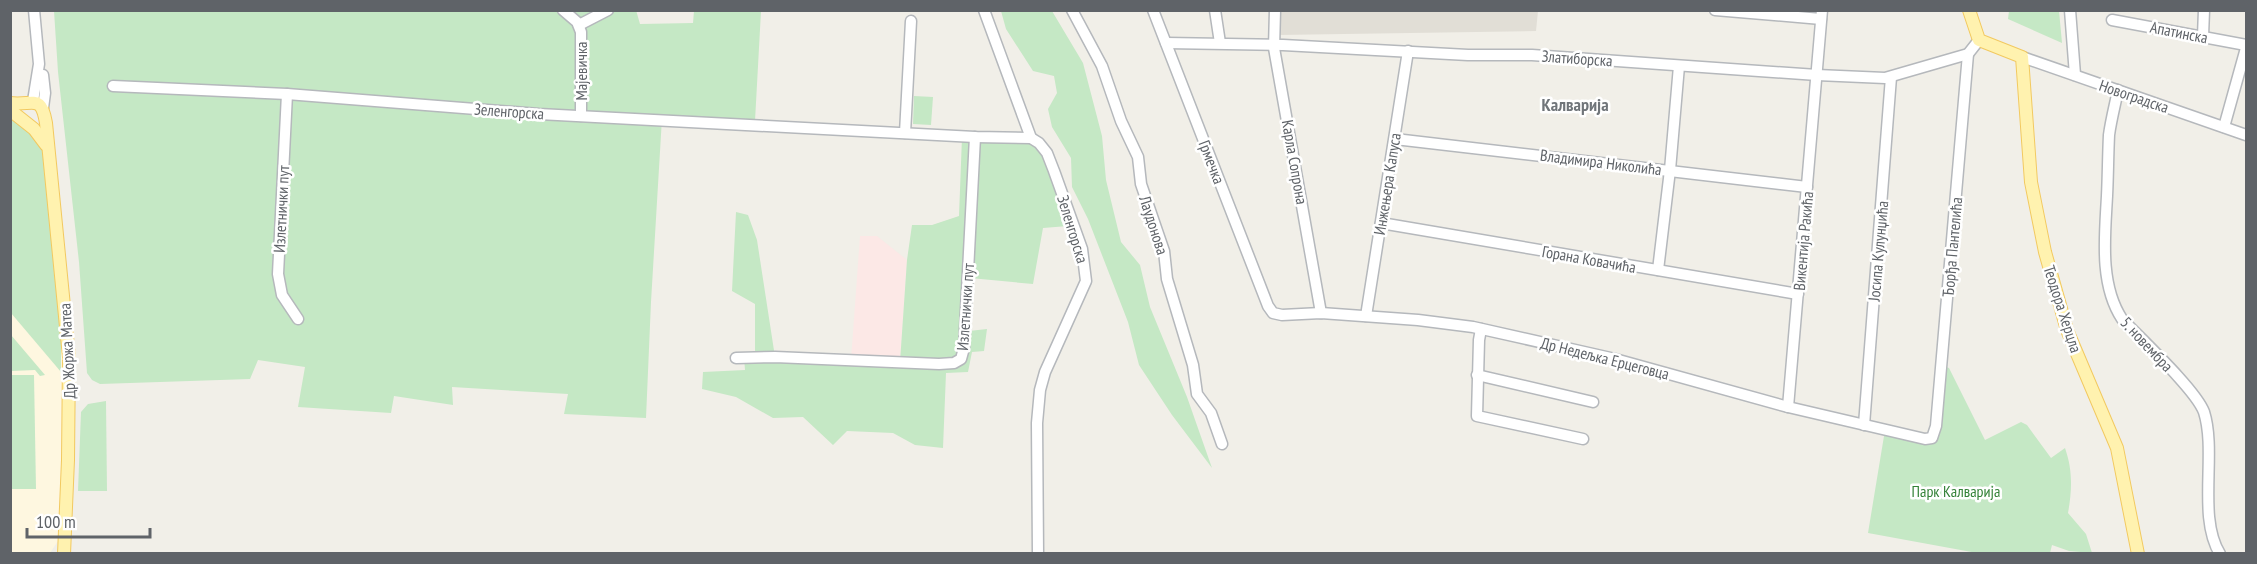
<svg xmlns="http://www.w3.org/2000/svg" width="2257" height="564" viewBox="0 0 2257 564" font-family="'PT Sans Narrow',sans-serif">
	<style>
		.commercial { fill: #fef7e0 }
		.education { fill: #e1ded6 }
		.medical { fill: #fce8e6 }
		.green { fill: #c5e8c5 }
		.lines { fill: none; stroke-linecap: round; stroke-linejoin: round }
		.minor-casing { stroke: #b5b8bc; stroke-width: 13 }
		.major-casing { stroke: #f2c960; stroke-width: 14 }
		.minor { stroke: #fff; stroke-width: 10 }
		.major { stroke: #fff2af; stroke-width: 12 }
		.labels { text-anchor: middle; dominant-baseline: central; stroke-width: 5; stroke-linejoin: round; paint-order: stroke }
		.street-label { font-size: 16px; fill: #5f6368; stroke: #fff }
		.park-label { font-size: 16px; fill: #348238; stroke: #fff }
		.neighbourhood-label { font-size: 18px; font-weight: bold; fill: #70757a; stroke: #fff }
	</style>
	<rect width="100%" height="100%" fill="#f1efe8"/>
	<!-- commercial -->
	<path class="commercial" d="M 10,115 L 63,329 L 65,449 L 60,538 L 50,553 L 11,553 Z"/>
	<!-- education -->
	<path class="education" d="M 1280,11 L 1538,11 L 1536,31 L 1278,35 Z"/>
	<!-- medical -->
	<path class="medical" d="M 860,236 L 877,236 L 907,260 L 900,362 L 851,360 Z"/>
	<!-- green -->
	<g class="green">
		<path d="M 636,10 L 640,24 L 693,23 L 694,11 L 761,11 L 755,121 L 662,118 L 651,302 L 646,418 L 564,414 L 568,394 L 452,387 L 453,405 L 394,396 L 391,413 L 298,407 L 305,367 L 258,360 L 250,379 L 100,384 L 92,380 L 87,373 L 79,262 L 58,72 L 54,11 Z"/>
		<path d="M 1001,11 L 1052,11 L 1083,63 L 1102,136 L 1106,180 L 1121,242 L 1140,265 L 1150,307 L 1187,397 L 1212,468 L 1172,415 L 1139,365 L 1128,322 L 1088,219 L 1072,187 L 1071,158 L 1052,127 L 1048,109 L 1057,93 L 1054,76 L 1033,71 L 1006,29 Z"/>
		<path d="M 2009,11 L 2059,11 L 2062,43 L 2008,19 Z"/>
		<path d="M 914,96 L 933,97 L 931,125 L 913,124 Z"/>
		<path d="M 10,113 L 43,146 L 61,330 L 61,372 L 11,313 Z"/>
		<path d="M 962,137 L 1039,143 L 1070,215 L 1068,226 L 1043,228 L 1033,284 L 970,278 L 969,331 L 987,329 L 984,351 L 972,352 L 968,372 L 946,373 L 943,448 L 915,445 L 893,433 L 847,431 L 833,445 L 803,417 L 773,418 L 736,397 L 702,389 L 703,372 L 745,370 L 744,357 L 755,356 L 755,304 L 732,291 L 736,212 L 748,215 L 757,240 L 775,357 L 900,362 L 907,260 L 912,225 L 932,225 L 959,216 Z"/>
		<path d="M 10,335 L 11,335 L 45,375 L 40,376 L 35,370 L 11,371 Z"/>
		<path d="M 1946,367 L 1949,368 L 1985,440 L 2021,422 L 2027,425 L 2051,458 L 2065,448 C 2073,471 2072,490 2068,513 L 2086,534 L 2092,553 L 2069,551 L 2052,545 L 2050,553 L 1977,553 L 1868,533 L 1885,430 L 1929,439 Z"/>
		<path d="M 11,375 L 34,375 L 36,489 L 11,489 Z"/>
		<path d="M 106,401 L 107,491 L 78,491 L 81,412 L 88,404 Z"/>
	</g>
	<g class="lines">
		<defs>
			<g id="minor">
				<path d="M 563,10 L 577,22 L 581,32 L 581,116"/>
				<path d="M 984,10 L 1031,138"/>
				<path d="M 1072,10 L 1102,66 L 1121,121 L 1138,157 L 1141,184 L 1164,251 L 1167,279 L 1193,365 L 1197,394 L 1211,413 L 1222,444"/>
				<path d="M 1153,10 L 1268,306 L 1273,313 L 1282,315 L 1321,313 L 1418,320 L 1473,327 L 1615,359 L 1788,407 L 1925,439 L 1932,438 L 1936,426 L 1968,54"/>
				<path d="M 1215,10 L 1220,43"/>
				<path d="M 1275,10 L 1274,48 L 1321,313"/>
				<path d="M 1715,10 L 1821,19"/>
				<path d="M 2070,10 L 2075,75"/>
				<path d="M 2112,20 L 2246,45"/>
				<path d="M 579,25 L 608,10"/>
				<path d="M 2203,36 L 2204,10"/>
				<path d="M 1166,43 L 1283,45 L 1468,55 L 1532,55 L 1817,75 L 1885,78 L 1968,54 L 1979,40"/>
				<path d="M 2022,57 L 2246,135"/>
				<path d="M 113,86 L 287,94 L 539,114 L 975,137 L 1031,138 L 1039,143 L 1047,153 L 1054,171 L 1082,249 L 1086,281 L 1045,372 L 1040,390 L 1037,423 L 1038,554"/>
				<path d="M 2118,90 C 2115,105 2111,120 2109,135 C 2108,156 2108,176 2107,196 C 2105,235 2099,284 2122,319 C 2140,338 2196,390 2204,412 C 2217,453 2197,517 2220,554"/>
				<path d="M 287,94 L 278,274 L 282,295 L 298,319"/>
				<path d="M 33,101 L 39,64 L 34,10"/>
				<path d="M 43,108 L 45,93 L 43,75"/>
				<path d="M 2224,127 L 2246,48"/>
				<path d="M 905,133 L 911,21"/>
				<path d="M 1395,139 L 1807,187"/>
				<path d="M 1381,223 L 1798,294"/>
				<path d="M 1658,270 L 1670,170 L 1679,66"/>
				<path d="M 1366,316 L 1408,51"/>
				<path d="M 1481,329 L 1479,340 L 1477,416 L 1583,439"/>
				<path d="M 736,358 L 775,357 L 939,364 L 954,363 L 961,359 L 964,348 L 975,137"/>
				<path d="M 1477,375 L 1593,402"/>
				<path d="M 1788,407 L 1822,10"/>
				<path d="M 1864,425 L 1891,77"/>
			</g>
			<g id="major">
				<path d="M 1969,10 L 1979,40 L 2022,57 L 2031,182 L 2045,252 L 2067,330 L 2117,448 L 2138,554"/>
				<path d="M 10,103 C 33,106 41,93 46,123 L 69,357 L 68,460 L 64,554"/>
				<path d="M 10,110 L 34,129 L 46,145"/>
			</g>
		</defs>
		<!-- minor casing -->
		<use href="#minor" class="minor-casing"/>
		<!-- major casing -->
		<use href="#major" class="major-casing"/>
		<!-- minor -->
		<use href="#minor" class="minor"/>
		<!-- major -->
		<use href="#major" class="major"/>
	</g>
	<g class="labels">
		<!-- street labels -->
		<g class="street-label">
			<text transform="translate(2179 32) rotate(11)">Апатинска</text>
			<text transform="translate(1577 58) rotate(4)">Златиборска</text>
			<text transform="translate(581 71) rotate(-90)">Мајевичка</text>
			<text transform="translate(2134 96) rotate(19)">Новоградска</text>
			<text transform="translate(509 111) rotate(4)">Зеленгорска</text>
			<text transform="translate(1212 162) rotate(69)">Грмечка</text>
			<text transform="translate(1295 162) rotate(80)">Карла Сопрона</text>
			<text transform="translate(1601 162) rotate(7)">Владимира Николића</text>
			<text transform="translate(1387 184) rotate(-81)">Инжењера Капуса</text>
			<text transform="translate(281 209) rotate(-87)">Излетнички пут</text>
			<text transform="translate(1154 225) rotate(72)">Лаудонова</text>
			<text transform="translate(1073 229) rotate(73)">Зеленгорска</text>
			<text transform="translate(1803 241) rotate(-85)">Викентија Ракића</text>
			<text transform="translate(1952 247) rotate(-85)">Ђорђа Пантелића</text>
			<text transform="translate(1878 251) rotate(-85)">Јосипа Кулунџића</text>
			<text transform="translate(1589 259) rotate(10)">Горана Ковачића</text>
			<text transform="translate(965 307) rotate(-86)">Излетнички пут</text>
			<text transform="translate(2063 309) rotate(72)">Теодора Херцла</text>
			<text transform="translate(2147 344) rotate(47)">5. новембра</text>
			<text transform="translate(67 351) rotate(-93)">Др Жоржа Матеа</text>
			<text transform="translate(1605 358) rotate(14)">Др Недељка Ерцеговца</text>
		</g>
		<!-- park labels -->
		<g class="park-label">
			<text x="1956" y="491">Парк Калварија</text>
		</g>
		<!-- neighbourhood labels -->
		<g class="neighbourhood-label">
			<text x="1575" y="104">Калварија</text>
		</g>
	</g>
	<!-- border -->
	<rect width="2257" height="564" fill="none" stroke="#5f6368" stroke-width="24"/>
	<!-- scale -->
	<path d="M27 528v9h123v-9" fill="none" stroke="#5f6368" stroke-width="3"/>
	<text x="36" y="528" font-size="18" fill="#5f6368" stroke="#ffffff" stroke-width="4.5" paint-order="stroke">100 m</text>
</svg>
